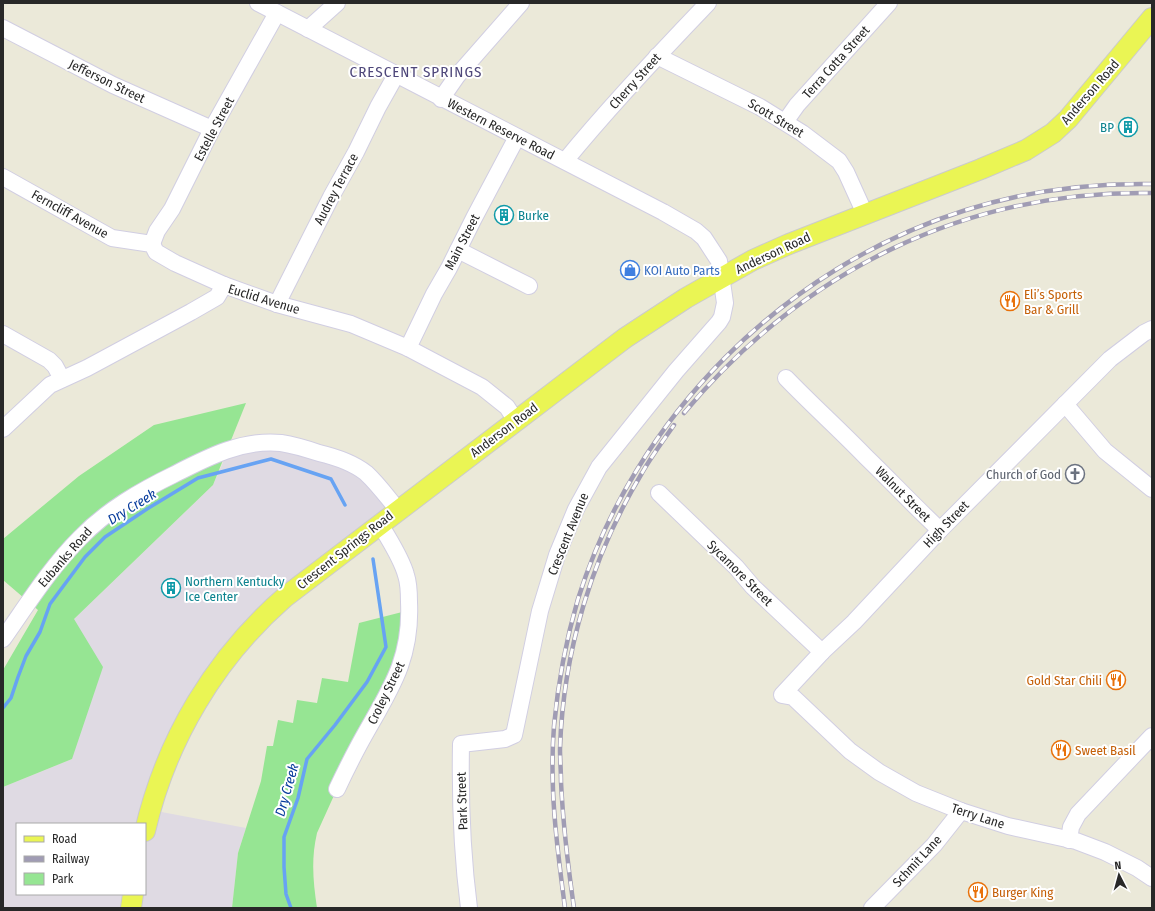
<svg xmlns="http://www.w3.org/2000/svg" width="1155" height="911" viewBox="0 0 1155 911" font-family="'Fira Sans Condensed',sans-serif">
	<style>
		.industrial { fill: #dfdae3; fill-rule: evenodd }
		.green { fill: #96e593 }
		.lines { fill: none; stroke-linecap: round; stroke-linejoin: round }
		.stream { stroke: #67a3f3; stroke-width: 3.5 }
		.minor-casing { stroke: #d1cee2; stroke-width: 18 }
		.major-casing { stroke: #cbcbcb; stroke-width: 22 }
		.minor { stroke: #fff; stroke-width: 16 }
		.major { stroke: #eaf554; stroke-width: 20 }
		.rail-casing { stroke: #a09cb4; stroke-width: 4.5 }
		.rail { stroke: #fff; stroke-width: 3; stroke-dasharray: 9; stroke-linecap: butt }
		.labels { text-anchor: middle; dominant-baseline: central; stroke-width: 4; stroke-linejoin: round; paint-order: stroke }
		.street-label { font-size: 13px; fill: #282828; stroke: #fff }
		.culture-label { font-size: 13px; fill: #0d838f; stroke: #fff; text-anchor: start }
		.shop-label { font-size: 13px; fill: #366cbe; stroke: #fff; text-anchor: start }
		.food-label { font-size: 13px; fill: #c56008; stroke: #fff; text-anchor: start }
		.worship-label { font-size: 13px; fill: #5b616d; stroke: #fff; text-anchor: end }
		.water-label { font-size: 14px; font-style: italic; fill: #083c9c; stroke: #fff }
		.quarter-label { font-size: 15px; letter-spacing: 1px; fill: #4e477a; stroke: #fff }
	</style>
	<rect width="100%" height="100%" fill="#ebe9d9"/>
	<!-- industrial -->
	<path class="industrial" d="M 257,443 L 336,457 L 398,510 L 227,658 L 151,810 L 246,828 L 238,853 L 232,908 L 3,908 L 3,787 L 72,759 L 74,619 L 213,485 L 229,449 ZM 17,824 L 145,824 L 145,894 L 17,894 Z"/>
	<!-- green -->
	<g class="green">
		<path d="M 246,403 L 213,485 L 74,619 L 103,667 L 72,759 L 3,787 L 3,670 L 38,610 L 3,580 L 3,539 L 79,476 L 154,425 Z"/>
		<path d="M 410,610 L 409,630 L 317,833 C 311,859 313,881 317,908 L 232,908 L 238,853 L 261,781 L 267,746 L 273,746 L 278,720 L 293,723 L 297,700 L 317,703 L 322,678 L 348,682 L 359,623 Z"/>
	</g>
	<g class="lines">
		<!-- stream -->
		<g class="stream">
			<path d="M 3,708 L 11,698 L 18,677 L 26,656 L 40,632 L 50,604 L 85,557 L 105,537 L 147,509 L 198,478 L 271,459 L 331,479 L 345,505"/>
			<path d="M 291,908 L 286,894 L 284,867 L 284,837 L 298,798 L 307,759 L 335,725 L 367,682 L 386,647 L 373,559"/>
		</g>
		<defs>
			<g id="minor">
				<path d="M 258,3 L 663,212 L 696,231 L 704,238 L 719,261 L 725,303 L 722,317 L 719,322 L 676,371 L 599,467 L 576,509 L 557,555 L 540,611 L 514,735 L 505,739 L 461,744 C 460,799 462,854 469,908"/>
				<path d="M 3,28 L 113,85 L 212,129"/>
				<path d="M 308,29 L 337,3"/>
				<path d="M 657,56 L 760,107 L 802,133 L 839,161 L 846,172 L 865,214"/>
				<path d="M 441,99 L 457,76 L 521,3"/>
				<path d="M 785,122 L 797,105 L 889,3"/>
				<path d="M 565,161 C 610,106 659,54 708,3"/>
				<path d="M 3,177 L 112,238 L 152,244 L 156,252 L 175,263 L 224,285 L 277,304 L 351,324 L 408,348 L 482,387 L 507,407 L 516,421"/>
				<path d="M 152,244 L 157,231 L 172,209 L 212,129 L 277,13"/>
				<path d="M 458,250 L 529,286"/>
				<path d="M 277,304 L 331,197 L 356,152 L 378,107 L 396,75"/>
				<path d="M 1152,329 L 1144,333 L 1110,359 L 940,530 L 854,622 L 822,652 L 782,695 L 793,697 L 850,751 L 879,772 L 916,793 L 961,811 L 1008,826 L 1076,841 L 1105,852 L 1137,868 L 1152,878"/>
				<path d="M 3,334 L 49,360 L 55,366 L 62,379"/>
				<path d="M 408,348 L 434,294 L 449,268 L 474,218 L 517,137"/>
				<path d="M 786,378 C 812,405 840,430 866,457 C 891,481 914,506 940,530"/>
				<path d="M 1065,404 L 1105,451 L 1152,489"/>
				<path d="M 3,429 L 50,385 L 87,368 L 191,312 L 217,297 L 224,285"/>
				<path d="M 659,493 L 736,567 L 753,587 L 822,652"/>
				<path d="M 3,639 C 27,605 50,568 80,538 C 107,510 140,491 175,474 C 208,457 243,439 281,443 C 294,445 307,449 319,453 C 336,457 352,462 366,473 C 378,484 388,498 398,510"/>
				<path d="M 337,789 C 344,774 351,760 359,745 C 386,695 412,664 409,602 C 409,593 409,584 406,575 C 401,557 389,540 380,524"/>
				<path d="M 1069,840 L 1071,827 L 1078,814 L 1152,736"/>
				<path d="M 872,908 L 934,845 L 961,811"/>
			</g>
			<g id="major">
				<path d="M 145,831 C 166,740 215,658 285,597 L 625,338 L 686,298 L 753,260 L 789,244 L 981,169 L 1026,150 L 1053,133 L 1068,119 L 1152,18"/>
				<path d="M 131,908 L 133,894"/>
			</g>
		</defs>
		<!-- minor casing -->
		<use href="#minor" class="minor-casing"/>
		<!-- major casing -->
		<use href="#major" class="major-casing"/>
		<!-- minor -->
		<use href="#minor" class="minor"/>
		<!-- major -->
		<use href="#major" class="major"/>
		<defs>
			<g id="rail">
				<path d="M 684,413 C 803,271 965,190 1152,193"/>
				<path d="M 565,908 C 557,847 549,787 554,726 C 558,683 566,640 578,599 C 635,417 784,267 966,210 C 1026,191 1089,183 1152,184"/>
				<path d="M 574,908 C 568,866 563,824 561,782 C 561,771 560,759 560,749 C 563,652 592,556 642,473 C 651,457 663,441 674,425"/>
			</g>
		</defs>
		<!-- rail casing -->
		<use href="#rail" class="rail-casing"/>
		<!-- rail -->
		<use href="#rail" class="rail"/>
	</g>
	<!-- icons -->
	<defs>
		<symbol id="building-ring" viewBox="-11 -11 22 22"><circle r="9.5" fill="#fff" stroke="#0f9aa8" stroke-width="1.5"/><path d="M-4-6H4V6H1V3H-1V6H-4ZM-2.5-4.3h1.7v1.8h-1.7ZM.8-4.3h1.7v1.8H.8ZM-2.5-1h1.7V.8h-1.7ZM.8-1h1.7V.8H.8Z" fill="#0f9aa8"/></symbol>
		<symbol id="shop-ring" viewBox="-11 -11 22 22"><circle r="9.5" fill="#fff" stroke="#3f7fe0" stroke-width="1.5"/><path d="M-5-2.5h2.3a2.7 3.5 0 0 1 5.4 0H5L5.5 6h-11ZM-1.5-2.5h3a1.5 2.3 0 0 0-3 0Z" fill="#3f7fe0"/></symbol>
		<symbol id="restaurant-ring" viewBox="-11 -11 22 22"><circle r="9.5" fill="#fff" stroke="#e8710a" stroke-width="1.5"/><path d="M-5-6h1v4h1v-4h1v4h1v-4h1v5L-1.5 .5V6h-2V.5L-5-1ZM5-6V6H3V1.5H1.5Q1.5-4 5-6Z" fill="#e8710a"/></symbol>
		<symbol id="church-ring" viewBox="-11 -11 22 22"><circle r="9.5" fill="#fff" stroke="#6b7280" stroke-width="1.5"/><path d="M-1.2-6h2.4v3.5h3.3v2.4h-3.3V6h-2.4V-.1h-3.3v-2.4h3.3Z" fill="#6b7280"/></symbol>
	</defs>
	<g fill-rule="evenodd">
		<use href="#building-ring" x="1117" y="116" width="22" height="22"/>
		<use href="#building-ring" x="493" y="204" width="22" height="22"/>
		<use href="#shop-ring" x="619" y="259" width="22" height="22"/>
		<use href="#restaurant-ring" x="999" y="290" width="22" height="22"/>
		<use href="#church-ring" x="1064" y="463" width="22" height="22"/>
		<use href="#building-ring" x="160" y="577" width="22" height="22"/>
		<use href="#restaurant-ring" x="1105" y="669" width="22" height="22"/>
		<use href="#restaurant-ring" x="1050" y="739" width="22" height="22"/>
		<use href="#restaurant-ring" x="967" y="881" width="22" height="22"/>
	</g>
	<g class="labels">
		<!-- street labels -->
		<g class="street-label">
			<text transform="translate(836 62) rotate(-48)">Terra Cotta Street</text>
			<text transform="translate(107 81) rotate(26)">Jefferson Street</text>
			<text transform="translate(635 81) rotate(-48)">Cherry Street</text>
			<text transform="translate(1090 92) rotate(-49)">Anderson Road</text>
			<text transform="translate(776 118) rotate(31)">Scott Street</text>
			<text transform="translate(214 129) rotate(-62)">Estelle Street</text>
			<text transform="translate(501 129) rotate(27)">Western Reserve Road</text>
			<text transform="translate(336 189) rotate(-62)">Audrey Terrace</text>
			<text transform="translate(70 214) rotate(29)">Ferncliff Avenue</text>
			<text transform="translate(462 242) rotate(-63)">Main Street</text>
			<text transform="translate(773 253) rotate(-25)">Anderson Road</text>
			<text transform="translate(264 299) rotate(17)">Euclid Avenue</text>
			<text transform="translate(504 430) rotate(-37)">Anderson Road</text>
			<text transform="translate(903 494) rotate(45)">Walnut Street</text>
			<text transform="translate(946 524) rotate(-46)">High Street</text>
			<text transform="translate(568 534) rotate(-68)">Crescent Avenue</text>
			<text transform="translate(345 550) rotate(-38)">Crescent Springs Road</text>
			<text transform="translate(65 557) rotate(-49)">Eubanks Road</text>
			<text transform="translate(740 573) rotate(45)">Sycamore Street</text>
			<text transform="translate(386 693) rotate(-64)">Croley Street</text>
			<text transform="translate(462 801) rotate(-92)">Park Street</text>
			<text transform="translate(978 816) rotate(18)">Terry Lane</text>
			<text transform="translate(917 861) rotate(-47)">Schmit Lane</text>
		</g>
		<!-- culture labels -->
		<g class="culture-label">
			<text x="1114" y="127" text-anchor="end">BP</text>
			<text x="518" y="215">Burke</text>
			<text x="185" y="581">Northern Kentucky<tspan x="185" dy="15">Ice Center</tspan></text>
		</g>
		<!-- shop labels -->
		<g class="shop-label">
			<text x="644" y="270">KOI Auto Parts</text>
		</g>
		<!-- food labels -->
		<g class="food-label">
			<text x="1024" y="294">Eli’s Sports<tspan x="1024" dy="15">Bar &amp; Grill</tspan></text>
			<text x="1102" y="680" text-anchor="end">Gold Star Chili</text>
			<text x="1075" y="750">Sweet Basil</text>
			<text x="992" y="892">Burger King</text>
		</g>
		<!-- worship labels -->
		<g class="worship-label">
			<text x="1061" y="474">Church of God</text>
		</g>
		<!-- water labels -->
		<g class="water-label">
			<text transform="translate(132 507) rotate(-32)">Dry Creek</text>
			<text transform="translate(287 790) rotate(-74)">Dry Creek</text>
		</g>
		<!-- quarter labels -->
		<g class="quarter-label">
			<text x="416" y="72">CRESCENT SPRINGS</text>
		</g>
	</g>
	<!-- border -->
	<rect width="1155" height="911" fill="none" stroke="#282828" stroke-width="8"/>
	<!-- legend -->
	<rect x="16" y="823" width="130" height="72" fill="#ffffff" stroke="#a9a9a9"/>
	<rect x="24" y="836" width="20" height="6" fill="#eaf554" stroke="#a9a9a9"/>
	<text x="52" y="843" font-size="12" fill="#282828">Road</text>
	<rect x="24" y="856" width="20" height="6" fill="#a09cb4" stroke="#a9a9a9"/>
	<text x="52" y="863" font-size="12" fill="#282828">Railway</text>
	<rect x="24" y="873" width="20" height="12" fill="#96e593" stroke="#a9a9a9"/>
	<text x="52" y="883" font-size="12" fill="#282828">Park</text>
	<!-- north arrow -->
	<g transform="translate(1119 875) rotate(354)" stroke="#ffffff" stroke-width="3" paint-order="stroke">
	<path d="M0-3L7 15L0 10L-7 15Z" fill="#282828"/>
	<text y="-6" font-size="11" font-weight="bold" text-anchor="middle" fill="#282828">N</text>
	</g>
</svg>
